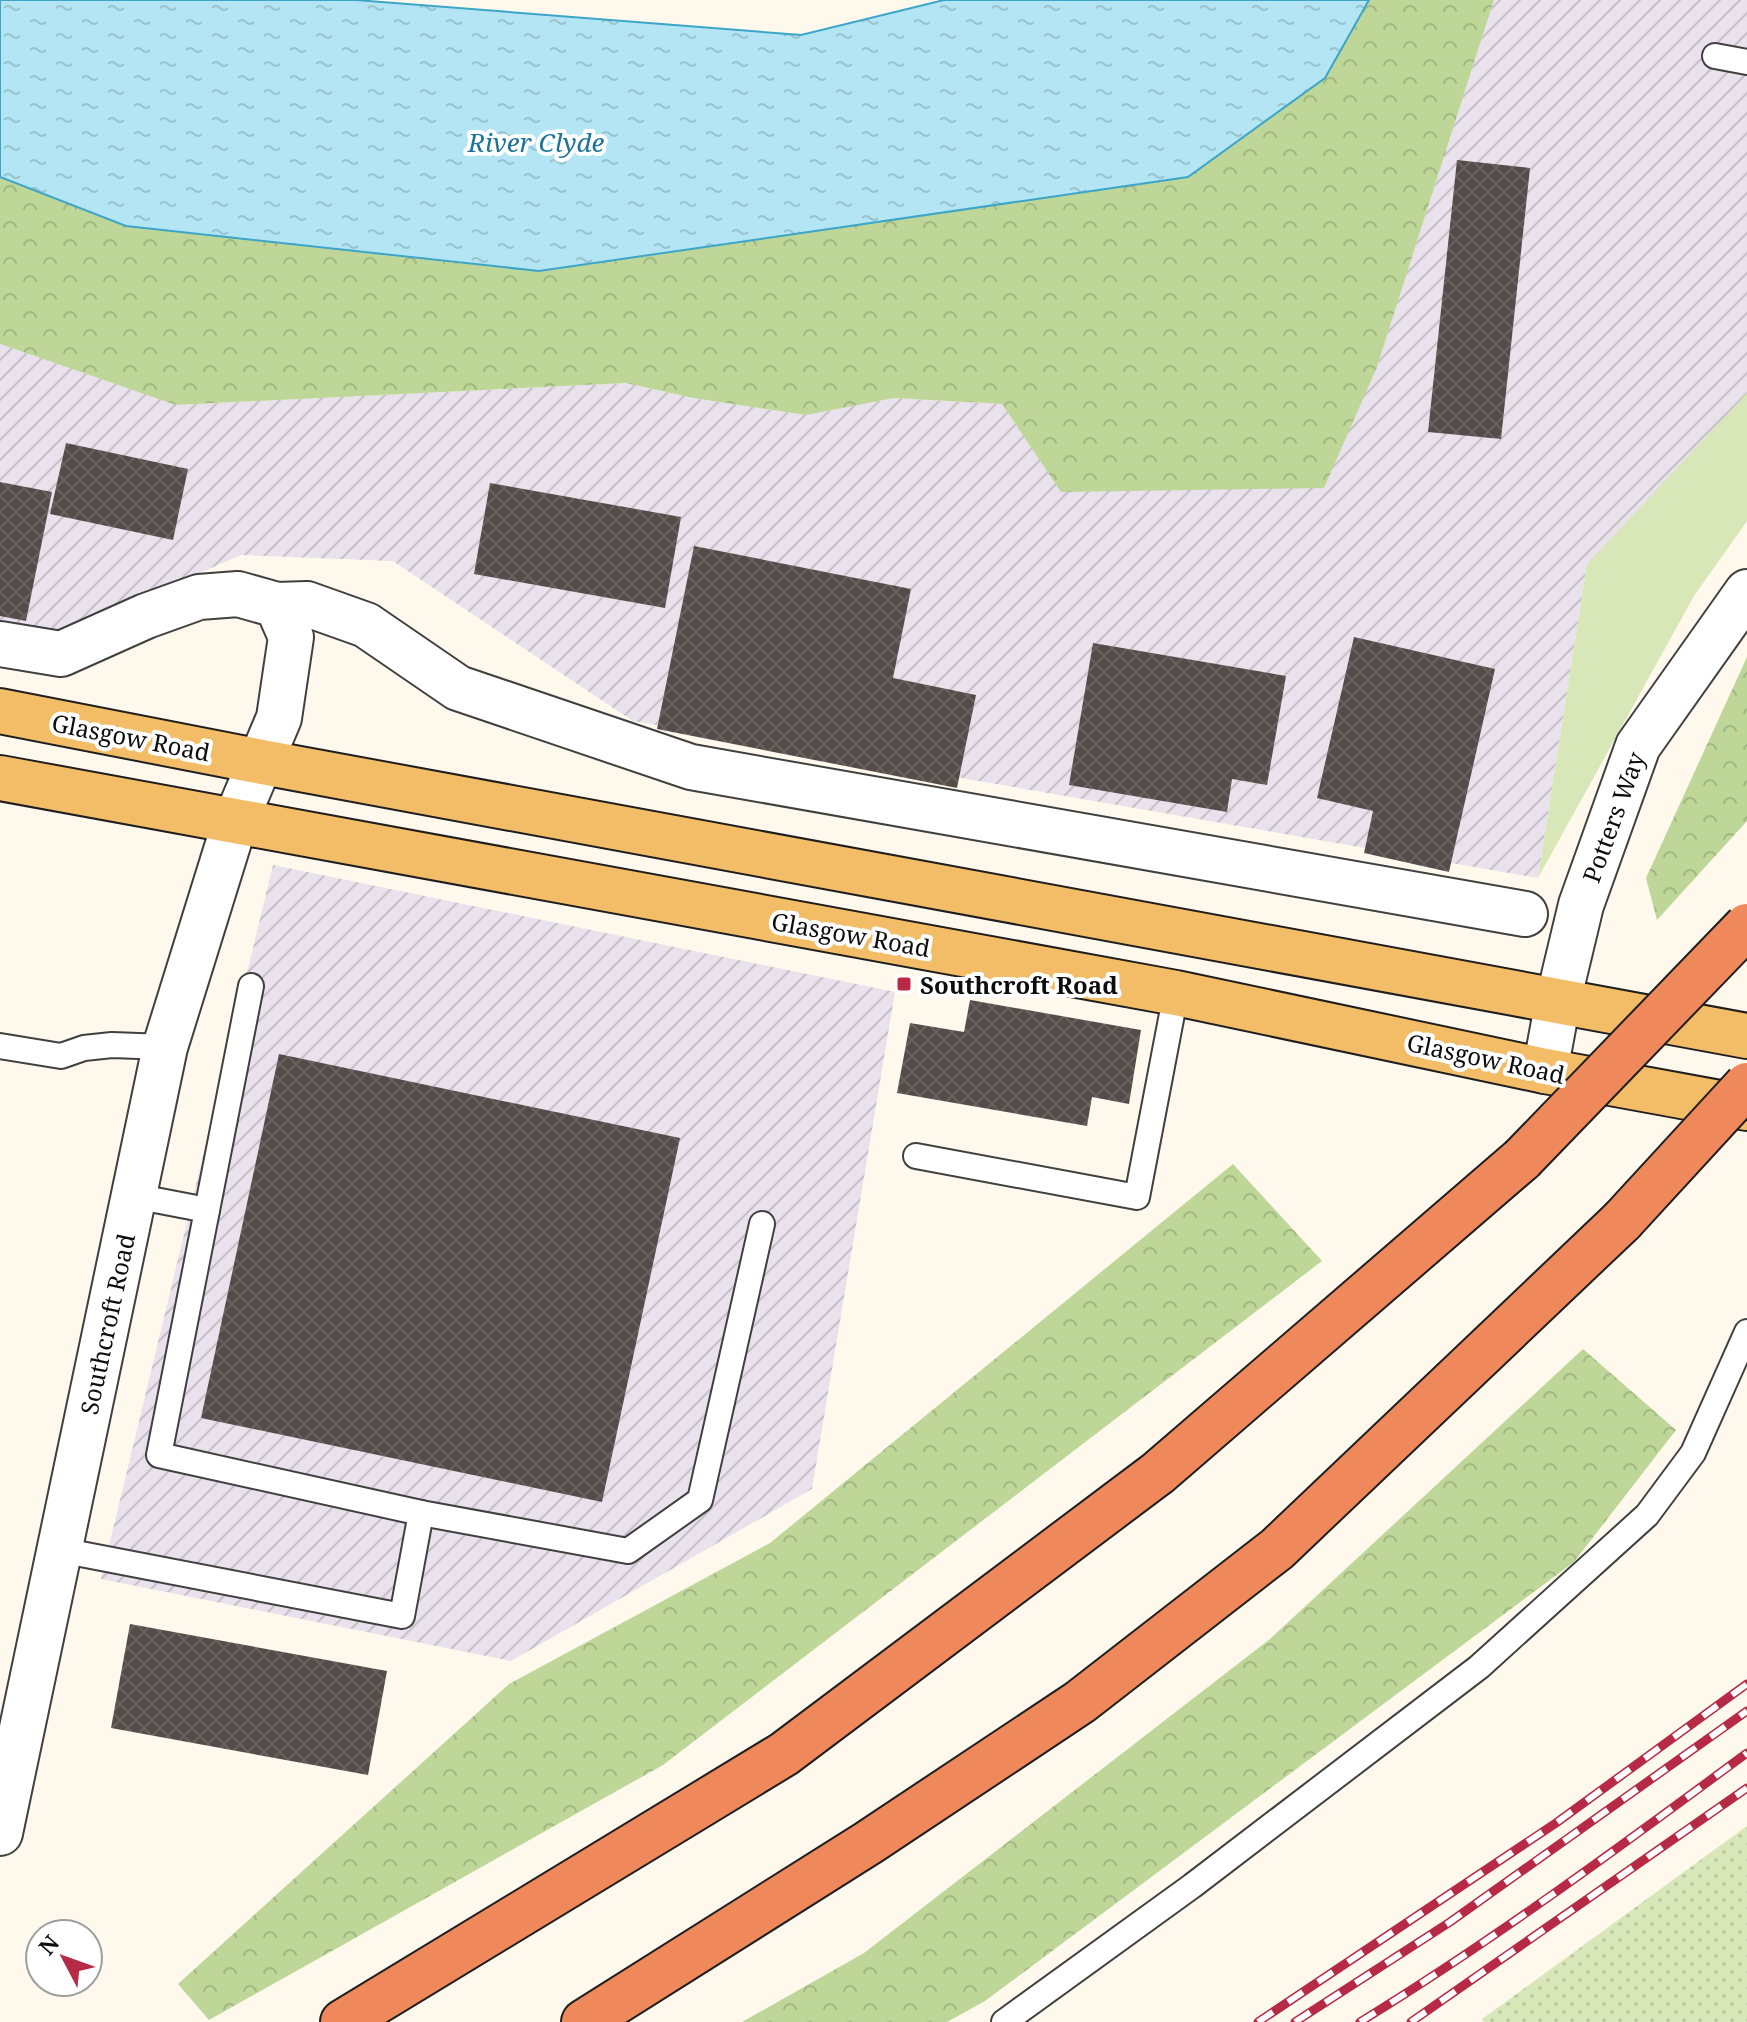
<svg xmlns="http://www.w3.org/2000/svg" width="1747" height="2022" viewBox="0 0 1747 2022" font-family="'Noto Serif',serif">
	<style>
		.industrial { fill: url(#industrial-furrows) }
		.grass { fill: #d8e7b8 }
		.forest { fill: url(#forest-crowns) }
		.park { fill: url(#park-dots) }
		.water { fill: url(#water-ripples); stroke: #3da5c8; stroke-width: 2 }
		.building { fill: url(#building-cross-hatch) }
		.lines { fill: none; stroke-linecap: round; stroke-linejoin: round }
		.lane-casing { stroke: #404040; stroke-width: 28 }
		.street-casing { stroke: #404040; stroke-width: 48 }
		.primary-casing { stroke: #1e1e1e; stroke-width: 48 }
		.highway-casing { stroke: #1e1e1e; stroke-width: 48 }
		.lane { stroke: #fff; stroke-width: 24 }
		.street { stroke: #fff; stroke-width: 44 }
		.primary { stroke: #f3bd68; stroke-width: 44 }
		.highway { stroke: #ef885b; stroke-width: 44 }
		.rail-casing { stroke: #b72a46; stroke-width: 9 }
		.rail { stroke: #fff; stroke-width: 6; stroke-dasharray: 18; stroke-linecap: butt }
		.highway-bridge-casing { stroke: #1e1e1e; stroke-width: 48; stroke-linecap: butt }
		.highway-bridge { stroke: #ef885b; stroke-width: 44 }
		.poi-dot { fill: #b72a46; stroke: #fff; stroke-width: 3 }
		.labels { text-anchor: middle; dominant-baseline: central; stroke-width: 8; stroke-linejoin: round; paint-order: stroke }
		.street-label { font-size: 24px; fill: #0d0d0d; stroke: #fff }
		.poi-label { font-size: 24px; font-weight: bold; fill: #0d0d0d; stroke: #fff; text-anchor: start }
		.water-label { font-size: 26px; font-style: italic; fill: #1b759a; stroke: #fff }
	</style>
	<defs>
		<pattern id="industrial-furrows" width="10" height="10" patternUnits="userSpaceOnUse" patternTransform="scale(2)"><rect width="10" height="10" fill="#e9e1eb"/><path d="M-1 1l2-2M0 10L10 0M9 11l2-2" fill="none" stroke="#c7c0c8"/></pattern>
		<pattern id="forest-crowns" width="20" height="18" patternUnits="userSpaceOnUse" patternTransform="scale(2)"><rect width="20" height="18" fill="#bed798"/><path d="M2 6a3 3 0 1 1 6 0M12 15a3 3 0 1 1 6 0" fill="none" stroke="#a2b782"/></pattern>
		<pattern id="park-dots" width="8" height="8" patternUnits="userSpaceOnUse" patternTransform="scale(2)"><rect width="8" height="8" fill="#d8e7b8"/><path d="M2 2h.1M6 6h.1" fill="none" stroke="#b8c59d" stroke-width="1.8" stroke-linecap="round"/></pattern>
		<pattern id="water-ripples" width="26" height="14" patternUnits="userSpaceOnUse" patternTransform="scale(2)"><rect width="26" height="14" fill="#b4e5f4"/><path d="M2 4q2-2 4 0t4 0M15 11q2-2 4 0t4 0" fill="none" stroke="#9ac3d0"/></pattern>
		<pattern id="building-cross-hatch" width="8" height="8" patternUnits="userSpaceOnUse" patternTransform="scale(2)"><rect width="8" height="8" fill="#554c49"/><path d="M0 0l8 8M0 8l8-8" fill="none" stroke="#68615f"/></pattern>
	</defs>
	<rect width="100%" height="100%" fill="#fef8ed"/>
	<!-- industrial -->
	<g class="industrial">
		<path d="M 1494,0 L 1747,0 L 1747,481 L 1587,564 L 1538,878 L 633,721 L 393,561 L 241,555 L 56,635 L 0,628 L 0,344 L 177,405 L 626,383 L 693,398 L 806,415 L 894,398 L 1002,404 L 1061,491 L 1377,367 Z"/>
		<path d="M 273,865 L 895,992 L 812,1489 L 511,1661 L 101,1579 Z"/>
	</g>
	<!-- grass -->
	<path class="grass" d="M 1747,393 L 1747,521 L 1694,596 L 1538,878 L 1587,564 Z"/>
	<!-- forest -->
	<g class="forest">
		<path d="M 1369,0 L 1494,0 L 1377,367 L 1324,488 L 1061,492 L 1002,404 L 894,398 L 806,415 L 693,398 L 626,383 L 176,405 L 0,344 L 0,177 L 126,226 L 539,271 L 1188,177 L 1325,78 Z"/>
		<path d="M 1747,657 L 1747,821 L 1657,920 L 1646,878 Z"/>
		<path d="M 1233,1164 L 1322,1261 L 663,1765 L 209,2020 L 178,1984 L 509,1684 L 770,1543 Z"/>
		<path d="M 1583,1349 L 1676,1430 L 1574,1562 L 985,2001 L 947,2022 L 742,2022 L 864,1953 L 1270,1639 Z"/>
	</g>
	<!-- park -->
	<path class="park" d="M 1747,1826 L 1747,2022 L 1483,2022 L 1482,2019 Z"/>
	<!-- water -->
	<path class="water" d="M 0,0 L 356,0 L 801,35 L 944,0 L 1369,0 L 1325,78 L 1188,177 L 539,271 L 126,226 L 0,177 Z"/>
	<!-- building -->
	<g class="building">
		<path d="M 1457,160 L 1530,168 L 1501,439 L 1428,432 Z"/>
		<path d="M 66,443 L 188,469 L 173,540 L 50,514 Z"/>
		<path d="M 0,482 L 52,492 L 26,621 L 0,616 Z"/>
		<path d="M 490,483 L 681,517 L 665,608 L 474,574 Z"/>
		<path d="M 694,546 L 911,589 L 893,678 L 976,695 L 957,788 L 657,729 Z"/>
		<path d="M 1354,637 L 1495,669 L 1449,872 L 1364,853 L 1373,811 L 1317,798 Z"/>
		<path d="M 1093,643 L 1286,676 L 1267,785 L 1232,779 L 1227,812 L 1069,785 Z"/>
		<path d="M 970,1000 L 1141,1030 L 1129,1104 L 1092,1097 L 1087,1126 L 897,1093 L 910,1023 L 964,1032 Z"/>
		<path d="M 279,1054 L 680,1138 L 602,1502 L 201,1418 Z"/>
		<path d="M 130,1624 L 387,1671 L 368,1775 L 111,1728 Z"/>
	</g>
	<g class="lines">
		<defs>
			<g id="lane">
				<path d="M 1715,56 L 1747,62"/>
				<path d="M 0,1046 L 61,1056 L 84,1048 L 112,1045 L 165,1047"/>
				<path d="M 916,1156 L 1137,1197 L 1176,993"/>
				<path d="M 134,1196 L 207,1210"/>
				<path d="M 421,1513 L 628,1551 L 700,1500 L 762,1224"/>
				<path d="M 60,1550 L 402,1616 L 421,1513 L 159,1455 L 251,986"/>
				<path d="M 1004,2022 L 1192,1886 L 1479,1667 L 1647,1515 L 1693,1453 L 1747,1332"/>
			</g>
			<g id="street">
				<path d="M 277,605 L 307,604 L 366,625 L 458,688 L 691,767 L 1525,914"/>
				<path d="M 0,644 L 61,654 L 146,616 L 199,597 L 238,594 L 277,605 L 291,637 L 279,718 L 235,822 L 165,1047 L 0,1833"/>
				<path d="M 1545,1071 L 1558,1001 L 1581,905 L 1638,746 L 1747,592"/>
			</g>
			<g id="primary">
				<path d="M 0,711 L 262,762 L 1747,1036"/>
				<path d="M 0,778 L 1176,993 L 1545,1071 L 1747,1108"/>
			</g>
			<g id="highway">
				<path d="M 343,2022 L 784,1754 L 1158,1473 L 1522,1159"/>
				<path d="M 584,2022 L 868,1843 L 1080,1702 L 1277,1549 L 1622,1221"/>
			</g>
		</defs>
		<!-- lane casing -->
		<use href="#lane" class="lane-casing"/>
		<!-- street casing -->
		<use href="#street" class="street-casing"/>
		<!-- primary casing -->
		<use href="#primary" class="primary-casing"/>
		<!-- highway casing -->
		<use href="#highway" class="highway-casing"/>
		<!-- lane -->
		<use href="#lane" class="lane"/>
		<!-- street -->
		<use href="#street" class="street"/>
		<!-- primary -->
		<use href="#primary" class="primary"/>
		<!-- highway -->
		<use href="#highway" class="highway"/>
		<defs>
			<g id="rail">
				<path d="M 1258,2022 L 1556,1823 L 1747,1684"/>
				<path d="M 1295,2022 L 1450,1922 L 1747,1711"/>
				<path d="M 1360,2022 C 1494,1940 1621,1846 1747,1753"/>
				<path d="M 1411,2022 L 1747,1788"/>
			</g>
		</defs>
		<!-- rail casing -->
		<use href="#rail" class="rail-casing"/>
		<!-- rail -->
		<use href="#rail" class="rail"/>
		<defs>
			<g id="highway-bridge">
				<path d="M 1522,1159 L 1747,926"/>
				<path d="M 1622,1221 L 1747,1085"/>
			</g>
		</defs>
		<!-- highway-bridge casing -->
		<use href="#highway-bridge" class="highway-bridge-casing"/>
		<!-- highway-bridge -->
		<use href="#highway-bridge" class="highway-bridge"/>
	</g>
	<!-- markers -->
	<rect class="poi-dot" x="896" y="976" width="16" height="16" rx="4"/>
	<g class="labels">
		<!-- street labels -->
		<g class="street-label">
			<text transform="translate(131 737) rotate(11)">Glasgow Road</text>
			<text transform="translate(1613 817) rotate(-70)">Potters Way</text>
			<text transform="translate(851 934) rotate(10)">Glasgow Road</text>
			<text transform="translate(1486 1058) rotate(12)">Glasgow Road</text>
			<text transform="translate(107 1324) rotate(-78)">Southcroft Road</text>
		</g>
		<!-- poi labels -->
		<g class="poi-label">
			<text x="920" y="984">Southcroft Road</text>
		</g>
		<!-- water labels -->
		<g class="water-label">
			<text x="536" y="142">River Clyde</text>
		</g>
	</g>
	<!-- north arrow -->
	<g transform="translate(64 1958) rotate(311)"><circle r="38" fill="#ffffff" stroke="#9e9e9e" stroke-width="2"/>
	<path d="M0-6L14 30L0 20L-14 30Z" fill="#b72a46"/>
	<text y="-12" font-size="22" font-weight="bold" text-anchor="middle" fill="#0d0d0d">N</text>
	</g>
</svg>
